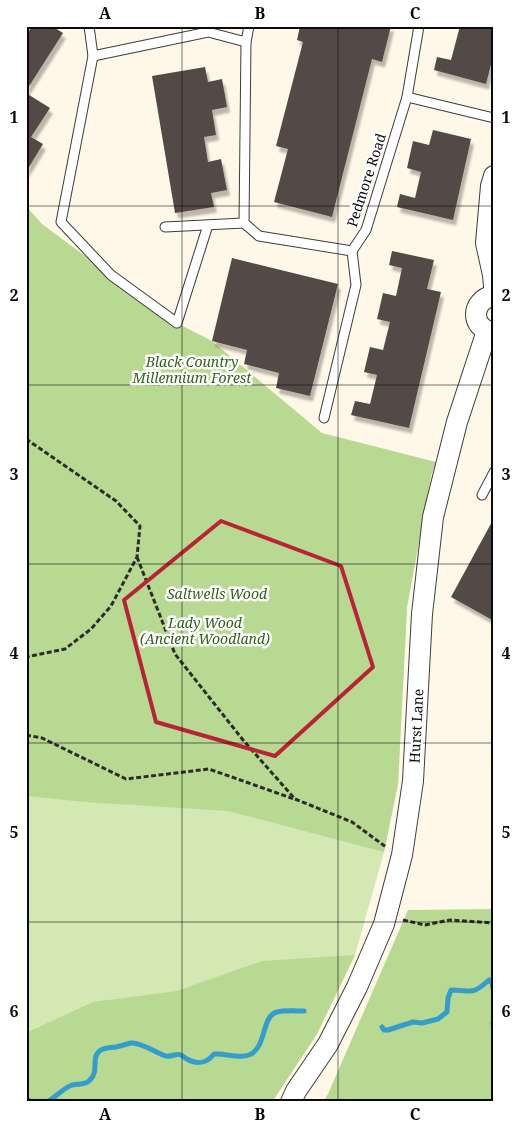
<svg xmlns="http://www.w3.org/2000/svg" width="520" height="1128" viewBox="0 0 520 1128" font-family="'Noto Serif',serif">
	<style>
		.green { fill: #d3e8b2 }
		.forest { fill: #b8d991 }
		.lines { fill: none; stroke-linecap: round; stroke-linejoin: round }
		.stream { stroke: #339ece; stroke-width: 5 }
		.building { fill: #534a47; filter: url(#shadow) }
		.service-casing { stroke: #3d3d3d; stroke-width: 11 }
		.tertiary-casing { stroke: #3d3d3d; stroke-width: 22 }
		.path { stroke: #2c2c2c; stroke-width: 3; stroke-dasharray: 5 2.5; stroke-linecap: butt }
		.service { stroke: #fff; stroke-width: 9 }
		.tertiary { stroke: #fff; stroke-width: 20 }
		.marked { fill: none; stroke: #ba2337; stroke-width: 4; stroke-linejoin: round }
		.grid { fill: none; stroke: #0a0a0a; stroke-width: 1; stroke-opacity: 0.55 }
		.labels { text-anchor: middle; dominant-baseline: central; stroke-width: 5; stroke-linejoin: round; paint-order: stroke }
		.street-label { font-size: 14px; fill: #0a0a0a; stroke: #fff }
		.park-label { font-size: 14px; font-style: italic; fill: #30611b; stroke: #fff }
		.neatline { fill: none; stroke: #0a0a0a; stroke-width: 2 }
		.grid-label { font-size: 16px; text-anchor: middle; font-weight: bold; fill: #0a0a0a }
	</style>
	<defs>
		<filter id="shadow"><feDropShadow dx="3" dy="5.5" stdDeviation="1" flood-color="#0004"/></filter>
	</defs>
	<rect width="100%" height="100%" fill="#fff8e8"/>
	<!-- green -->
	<path class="green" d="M 26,232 L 322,433 L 431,476 L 407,607 L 398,784 L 384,852 L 355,955 L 317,1034 L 272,1102 L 26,1102 Z"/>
	<!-- forest -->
	<g class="forest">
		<path d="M 26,206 L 42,224 L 165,315 L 177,323 L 212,341 L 322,433 L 436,462 L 431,476 L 407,607 L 398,784 L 384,852 L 228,811 L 85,802 L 26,796 Z"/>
		<path d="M 494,909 L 494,1102 L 323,1102 L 328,1094 L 408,910 Z"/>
		<path d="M 355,955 L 317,1034 L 272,1102 L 26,1102 L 26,1033 L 93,1002 L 177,991 L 262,961 Z"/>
	</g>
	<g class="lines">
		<!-- stream -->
		<g class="stream">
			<path d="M 494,1018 L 493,1024 L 494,1025"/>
			<path d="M 382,1027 L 384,1030 L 388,1030 L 413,1022 L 422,1023 L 438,1019 L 447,1012 L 448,998 L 451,990 C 473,990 471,996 489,980 L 492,983 L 494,994"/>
			<path d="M 26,1100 L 35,1102"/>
			<path d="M 47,1102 C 56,1097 62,1089 72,1085 C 79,1083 84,1086 90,1080 C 95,1075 95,1070 95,1063 C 95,1049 103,1048 116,1047 C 121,1046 126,1044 131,1043 C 141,1042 156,1053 166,1056 C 172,1057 176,1053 181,1055 C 182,1055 186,1059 187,1059 C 197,1065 207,1063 214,1054 C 226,1053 238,1059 249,1055 C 267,1048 261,1016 277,1012 C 285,1010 296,1011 304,1011"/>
		</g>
	</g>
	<!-- building -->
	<g class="building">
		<path d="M 32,26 L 52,26 L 63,33 L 26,91 L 26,36 Z"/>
		<path d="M 300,26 L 391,26 L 382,62 L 372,59 L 332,217 L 274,202 L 288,149 L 276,146 L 303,42 L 297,40 Z"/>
		<path d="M 460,26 L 494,26 L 494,53 L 486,84 L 434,70 L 437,57 L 451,60 Z"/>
		<path d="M 205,67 L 208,82 L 222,79 L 227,107 L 212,110 L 216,135 L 204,137 L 208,162 L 221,159 L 227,190 L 211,193 L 214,207 L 175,213 L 152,76 Z"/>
		<path d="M 26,93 L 50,108 L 31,137 L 43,144 L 26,172 Z"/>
		<path d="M 433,130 L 471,139 L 453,220 L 397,207 L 400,194 L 415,198 L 421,172 L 407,168 L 413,141 L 429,145 Z"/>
		<path d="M 392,251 L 434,260 L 427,289 L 441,292 L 409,428 L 351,415 L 355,401 L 370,404 L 377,375 L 364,372 L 370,347 L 383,350 L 390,322 L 377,319 L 383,293 L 396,296 L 402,268 L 389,265 Z"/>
		<path d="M 232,258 L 338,284 L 310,396 L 276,388 L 279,373 L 244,364 L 247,350 L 212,341 Z"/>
		<path d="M 494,518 L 494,621 L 451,597 Z"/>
	</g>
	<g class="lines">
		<defs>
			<g id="service">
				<path d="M 89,26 L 93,56 L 208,32 L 246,42 L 249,26"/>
				<path d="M 419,26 L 407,97 L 494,118"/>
				<path d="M 246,42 L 244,223 L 259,236 L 352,251"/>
				<path d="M 93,56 L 61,222 L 111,275 L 177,323 L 208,225"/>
				<path d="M 165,227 L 244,223"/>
				<path d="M 324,418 L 356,285 L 352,251 L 366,230 L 407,97"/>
				<path d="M 482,495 L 494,472"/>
			</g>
			<g id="tertiary">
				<path d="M 494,176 L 491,186 L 486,243 L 493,275 L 494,286"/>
				<path d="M 494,295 C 470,301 470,328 494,333"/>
				<path d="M 291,1102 L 296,1091 L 328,1044 L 357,987 L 384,924 L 402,855 L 413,781 L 422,614 L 433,517 L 457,422 L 487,331"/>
			</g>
		</defs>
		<!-- service casing -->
		<use href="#service" class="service-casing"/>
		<!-- tertiary casing -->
		<use href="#tertiary" class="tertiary-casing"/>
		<!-- path -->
		<g class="path">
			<path d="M 26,439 L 116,501 L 140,526 L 137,557 L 111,606 L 91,629 L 65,649 L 26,657"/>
			<path d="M 137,557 L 175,654 L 243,740 L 295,799 L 352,822 L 386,847"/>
			<path d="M 26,735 L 42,738 L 126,779 L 209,769 L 294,799"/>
			<path d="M 403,920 L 425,925 L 450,920 L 494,923"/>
		</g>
		<!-- service -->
		<use href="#service" class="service"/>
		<!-- tertiary -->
		<use href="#tertiary" class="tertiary"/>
	</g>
	<!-- marked area -->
	<path class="marked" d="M 221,521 L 341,566 L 373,667 L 275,756 L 156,722 L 124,600 Z"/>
	<!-- grid -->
	<path class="grid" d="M 182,26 L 182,1102M 338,26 L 338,1102M 26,206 L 494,206M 26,385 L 494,385M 26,564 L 494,564M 26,743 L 494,743M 26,922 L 494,922"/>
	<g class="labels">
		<!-- street labels -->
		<g class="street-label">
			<text transform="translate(366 180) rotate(-72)">Pedmore Road</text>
			<text transform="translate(416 726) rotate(-87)">Hurst Lane</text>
		</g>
		<!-- park labels -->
		<g class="park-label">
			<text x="192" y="361">Black Country<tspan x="192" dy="16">Millennium Forest</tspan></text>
			<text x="217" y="593">Saltwells Wood</text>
			<text x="205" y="622">Lady Wood<tspan x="205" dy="16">(Ancient Woodland)</tspan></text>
		</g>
	</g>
	<!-- border -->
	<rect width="520" height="1128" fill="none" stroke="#ffffff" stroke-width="55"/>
	<rect x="28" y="28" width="464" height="1072" class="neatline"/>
	<g class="grid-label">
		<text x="105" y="19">A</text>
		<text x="260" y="19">B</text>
		<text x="415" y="19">C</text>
		<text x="14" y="123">1</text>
		<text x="506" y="123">1</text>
		<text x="14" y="301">2</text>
		<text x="506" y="301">2</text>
		<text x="14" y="480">3</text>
		<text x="506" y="480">3</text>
		<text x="14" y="659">4</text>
		<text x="506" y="659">4</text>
		<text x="14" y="838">5</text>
		<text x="506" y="838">5</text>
		<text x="14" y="1017">6</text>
		<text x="506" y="1017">6</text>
		<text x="105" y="1120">A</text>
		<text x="260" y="1120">B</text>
		<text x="415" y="1120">C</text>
	</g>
</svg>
